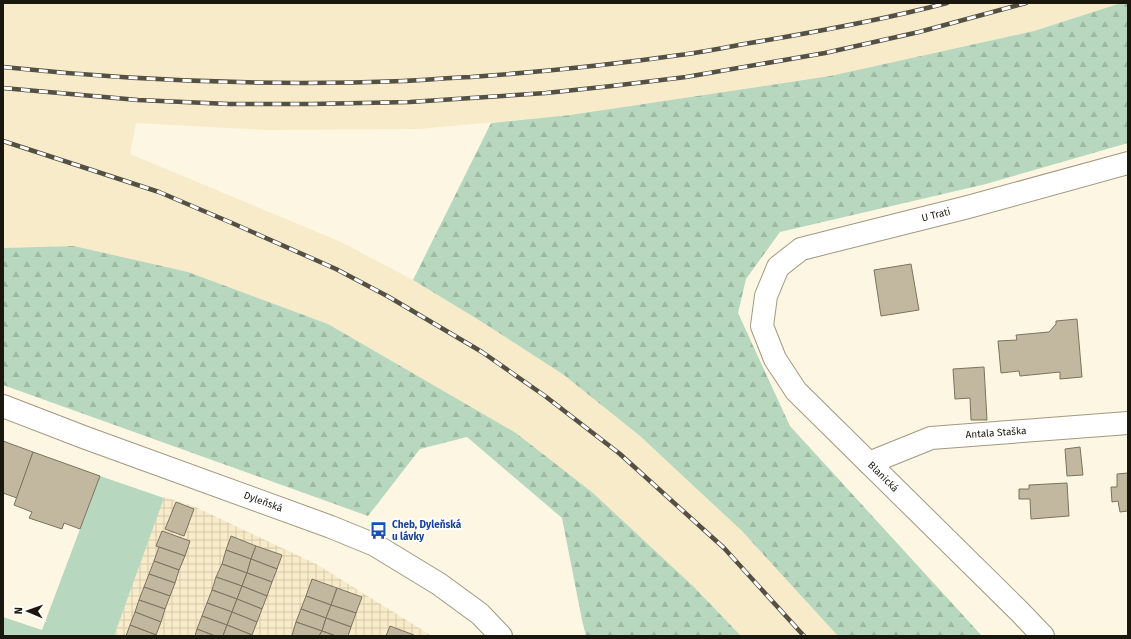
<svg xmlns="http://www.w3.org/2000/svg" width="1131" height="639" viewBox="0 0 1131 639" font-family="'Fira Sans',sans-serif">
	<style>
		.built { fill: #f8ebca }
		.industrial { fill: url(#industrial-grid) }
		.forest { fill: url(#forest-firs) }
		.garden { fill: #b7d8be }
		.building { fill: #c2b8a0; stroke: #7c735d }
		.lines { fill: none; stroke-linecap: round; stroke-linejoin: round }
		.minor-casing { stroke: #a29881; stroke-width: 24 }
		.minor { stroke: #fff; stroke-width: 22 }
		.rail-casing { stroke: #545044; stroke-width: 4.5 }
		.rail { stroke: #fff; stroke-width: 3; stroke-dasharray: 9; stroke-linecap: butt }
		.labels { text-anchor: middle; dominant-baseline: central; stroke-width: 4; stroke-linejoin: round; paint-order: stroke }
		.street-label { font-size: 10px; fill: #1a170e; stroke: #fff }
		.transit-label { font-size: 10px; font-weight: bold; fill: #164399; stroke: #fff; text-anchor: start }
	</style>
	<defs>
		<pattern id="industrial-grid" width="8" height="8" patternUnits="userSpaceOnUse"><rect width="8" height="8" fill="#f8ebca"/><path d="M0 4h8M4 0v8" fill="none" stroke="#d4c9ac"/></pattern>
		<pattern id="forest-firs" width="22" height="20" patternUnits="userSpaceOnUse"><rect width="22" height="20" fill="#b7d8be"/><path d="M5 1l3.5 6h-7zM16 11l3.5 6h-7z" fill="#9db9a2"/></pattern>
	</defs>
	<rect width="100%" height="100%" fill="#fdf6e2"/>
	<!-- built -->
	<path class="built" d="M 3,3 L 1121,3 L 1034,31 L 830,76 L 570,115 L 419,129 L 267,130 L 136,123 L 130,154 L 341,242 L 413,280 L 482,322 L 564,375 L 640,436 L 742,530 L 838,636 L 741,636 L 694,587 L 593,493 L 516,433 L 328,324 L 188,272 L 74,246 L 3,248 Z"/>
	<!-- industrial -->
	<path class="industrial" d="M 164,497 L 193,506 L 316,564 L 432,636 L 114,636 Z"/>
	<!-- forest -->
	<g class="forest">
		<path d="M 1121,3 L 1128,3 L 1128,143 L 986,184 L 780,232 L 746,279 L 738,313 L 790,426 L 982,636 L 838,636 L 742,531 L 640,436 L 564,375 L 482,322 L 413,280 L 491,123 L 570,115 L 830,76 L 1034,31 Z"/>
		<path d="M 74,246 L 188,272 L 328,324 L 516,433 L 593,493 L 694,587 L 741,636 L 586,636 L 582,620 L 562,518 L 467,437 L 420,449 L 368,516 L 3,385 L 3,248 Z"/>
	</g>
	<!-- garden -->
	<path class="garden" d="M 100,476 L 164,498 L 114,636 L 3,636 L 3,617 L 42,630 L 80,529 Z"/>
	<!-- building -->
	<g class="building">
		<path d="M 911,264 L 919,310 L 881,316 L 874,270 Z"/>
		<path d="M 1077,319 L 1082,377 L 1060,379 L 1060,372 L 1020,376 L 1019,371 L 1001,373 L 998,341 L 1017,340 L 1016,335 L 1049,332 L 1056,324 L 1056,321 Z"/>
		<path d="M 984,367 L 987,420 L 971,420 L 970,398 L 955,399 L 953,369 Z"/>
		<path d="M 3,441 L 33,452 L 17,498 L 3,493 Z"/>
		<path d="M 1080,447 L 1083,475 L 1067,476 L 1065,449 Z"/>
		<path d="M 33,452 L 100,476 L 80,529 L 64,523 L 62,529 L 29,518 L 32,512 L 14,505 Z"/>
		<path d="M 1128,473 L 1128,511 L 1120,512 L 1118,501 L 1112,502 L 1111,487 L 1117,487 L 1117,474 Z"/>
		<path d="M 1067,483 L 1069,516 L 1031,519 L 1030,499 L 1019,499 L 1019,489 L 1029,489 L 1029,485 Z"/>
		<path d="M 176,502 L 194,509 L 184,536 L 165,529 Z"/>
		<path d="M 162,531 L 190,541 L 185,556 L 156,546 Z"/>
		<path d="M 231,536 L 256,546 L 251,559 L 226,550 Z"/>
		<path d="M 256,546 L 282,555 L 277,569 L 251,559 Z"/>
		<path d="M 159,547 L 185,556 L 179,570 L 154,561 Z"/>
		<path d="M 226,550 L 251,559 L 247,573 L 222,564 Z"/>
		<path d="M 251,559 L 277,569 L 272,582 L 247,573 Z"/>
		<path d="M 154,561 L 179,570 L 175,583 L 149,574 Z"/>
		<path d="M 222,564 L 247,573 L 242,586 L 216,577 Z"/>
		<path d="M 247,573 L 272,582 L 267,596 L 242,586 Z"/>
		<path d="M 149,574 L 175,583 L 170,596 L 144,587 Z"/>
		<path d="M 216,577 L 242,586 L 237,599 L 212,590 Z"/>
		<path d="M 312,579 L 337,588 L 331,605 L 306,596 Z"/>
		<path d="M 242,586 L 267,596 L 262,609 L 237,599 Z"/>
		<path d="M 144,587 L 170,596 L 165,609 L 139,600 Z"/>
		<path d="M 337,588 L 362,597 L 356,613 L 331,605 Z"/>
		<path d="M 212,590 L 237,599 L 232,612 L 207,603 Z"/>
		<path d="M 306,596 L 331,605 L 326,618 L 301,609 Z"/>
		<path d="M 237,599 L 262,609 L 257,622 L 232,612 Z"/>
		<path d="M 139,600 L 165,609 L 161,622 L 135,612 Z"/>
		<path d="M 207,603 L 232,612 L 227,625 L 202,616 Z"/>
		<path d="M 331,605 L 356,613 L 351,627 L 326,618 Z"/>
		<path d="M 301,609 L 326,618 L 322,631 L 296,622 Z"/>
		<path d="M 135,612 L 161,622 L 156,635 L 130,625 Z"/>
		<path d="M 232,612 L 257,622 L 252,635 L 227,625 Z"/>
		<path d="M 202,616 L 227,625 L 223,636 L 215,636 L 197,629 Z"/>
		<path d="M 326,618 L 351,627 L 348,636 L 336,636 L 322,631 Z"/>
		<path d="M 296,622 L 322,631 L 319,636 L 295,636 L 292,635 Z"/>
		<path d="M 130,625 L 156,635 L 155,636 L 126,636 Z"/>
		<path d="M 227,625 L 252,635 L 252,636 L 223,636 Z"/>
		<path d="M 390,626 L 414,635 L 414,636 L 386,636 Z"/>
		<path d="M 197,629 L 215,636 L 195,636 Z"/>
		<path d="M 322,631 L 336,636 L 319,636 Z"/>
	</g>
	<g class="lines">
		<defs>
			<g id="minor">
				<path d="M 3,406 L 86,438 L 331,527 L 375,545 L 439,584 L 480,614 L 501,636"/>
				<path d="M 869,463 L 931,438 L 1128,423"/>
				<path d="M 1043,636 L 1020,612 L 796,391 L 775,359 L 762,326 L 766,296 L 778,267 L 801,249 L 968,207 L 1128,163"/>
			</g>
		</defs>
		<!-- minor casing -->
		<use href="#minor" class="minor-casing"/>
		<!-- minor -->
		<use href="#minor" class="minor"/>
		<defs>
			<g id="rail">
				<path d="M 3,67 C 136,81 270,86 404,81 C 426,80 448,78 471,77 C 540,72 610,65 680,55 C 703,52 727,47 750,43 C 816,32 882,20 947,3"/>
				<path d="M 3,88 L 138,100 L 229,104 L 312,104 L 410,102 L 546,93 L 612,86 L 686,77 L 825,53 L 919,32 L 1026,3"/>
				<path d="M 3,141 L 159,192 L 232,223 L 336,269 L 389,297 L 482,352 L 545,396 L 620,454 L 724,548 L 804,636"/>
			</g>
		</defs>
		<!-- rail casing -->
		<use href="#rail" class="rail-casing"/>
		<!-- rail -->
		<use href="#rail" class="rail"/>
	</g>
	<!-- icons -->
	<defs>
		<symbol id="bus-bare" viewBox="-9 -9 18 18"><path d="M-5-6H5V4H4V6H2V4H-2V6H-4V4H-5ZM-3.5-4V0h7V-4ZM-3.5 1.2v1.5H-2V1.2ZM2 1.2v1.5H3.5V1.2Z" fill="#1a4fb4" stroke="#fff" stroke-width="2.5" paint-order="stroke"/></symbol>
	</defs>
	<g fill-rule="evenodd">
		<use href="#bus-bare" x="366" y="518" width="25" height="25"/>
	</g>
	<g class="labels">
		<!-- street labels -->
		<g class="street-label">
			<text transform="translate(936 215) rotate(-14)">U Trati</text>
			<text transform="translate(996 433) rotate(-4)">Antala Staška</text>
			<text transform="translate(883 477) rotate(45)">Blanická</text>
			<text transform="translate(263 502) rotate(20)">Dyleňská</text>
		</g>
		<!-- transit labels -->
		<g class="transit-label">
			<text x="392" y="525">Cheb, Dyleňská<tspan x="392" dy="12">u lávky</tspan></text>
		</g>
	</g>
	<!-- border -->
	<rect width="1131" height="639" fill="none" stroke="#1a170e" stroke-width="8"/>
	<!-- north arrow -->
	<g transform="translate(28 611) rotate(272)" stroke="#ffffff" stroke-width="3" paint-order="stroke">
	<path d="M0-3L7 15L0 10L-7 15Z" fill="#1a170e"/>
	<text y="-6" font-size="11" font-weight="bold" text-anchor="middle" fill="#1a170e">N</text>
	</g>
</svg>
